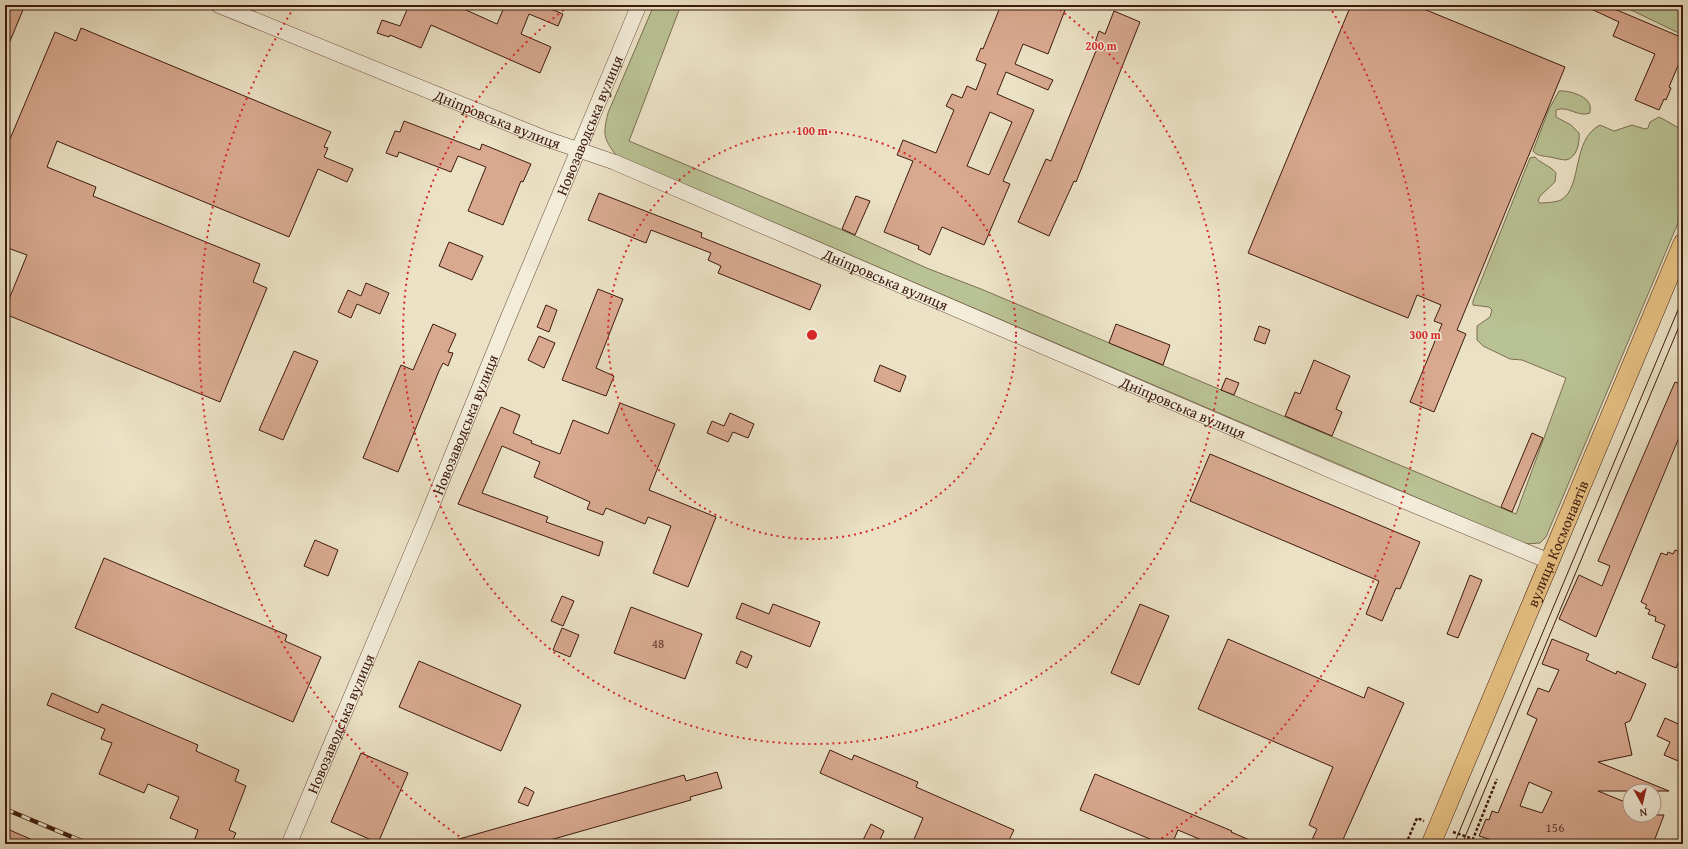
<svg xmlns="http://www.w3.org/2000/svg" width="1688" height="849" viewBox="0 0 1688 849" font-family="'Gentium Book Plus',serif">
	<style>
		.green { fill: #b9c294; stroke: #7c6e51 }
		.building { fill: #d8a98f; stroke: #3e1a0e; fill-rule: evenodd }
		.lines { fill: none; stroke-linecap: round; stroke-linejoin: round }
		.minor-casing { stroke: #694c3c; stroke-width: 16 }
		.major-casing { stroke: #3e1a0e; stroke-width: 20 }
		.path { stroke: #3e1a0e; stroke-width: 2.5; stroke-dasharray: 3 2; stroke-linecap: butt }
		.minor { stroke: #f2ecd9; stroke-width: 15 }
		.major { stroke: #e6c082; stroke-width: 19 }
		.tram { stroke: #3e1a0e; stroke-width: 1 }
		.rail-casing { stroke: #3e1a0e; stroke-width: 4.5 }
		.rail { stroke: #f2ecd9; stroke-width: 3; stroke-dasharray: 9; stroke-linecap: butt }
		.ring { fill: none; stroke: #d62828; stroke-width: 2; stroke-dasharray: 2 4 }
		.labels { text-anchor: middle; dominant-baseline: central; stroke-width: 3; stroke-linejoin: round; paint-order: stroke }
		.number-label { font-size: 13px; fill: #643e2e }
		.street-label { font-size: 15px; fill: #3e1a0e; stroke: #f2ecd9 }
		.centre { fill: #d62828; stroke: #f2ecd9; stroke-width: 2 }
		.ring-label { font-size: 12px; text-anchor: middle; font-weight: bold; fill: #d62828; stroke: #f2ecd9; stroke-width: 3; stroke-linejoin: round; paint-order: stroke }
	</style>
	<rect width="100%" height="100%" fill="#ebe1c5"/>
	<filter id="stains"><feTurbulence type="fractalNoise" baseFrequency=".005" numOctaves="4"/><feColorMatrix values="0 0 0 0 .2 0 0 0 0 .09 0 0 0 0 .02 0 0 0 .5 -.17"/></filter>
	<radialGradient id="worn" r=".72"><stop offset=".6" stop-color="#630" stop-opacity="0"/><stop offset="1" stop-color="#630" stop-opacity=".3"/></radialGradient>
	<!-- green -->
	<g class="green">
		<path d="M 654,5 L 681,5 L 629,141 L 842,230 L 929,269 L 981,289 L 1516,514 L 1566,378 L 1522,360 L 1510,359 L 1483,346 L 1477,340 L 1477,326 L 1490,317 L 1492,310 L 1489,307 L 1473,305 L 1473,301 L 1530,158 L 1535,157 C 1541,164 1550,165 1556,173 L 1555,182 L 1540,196 L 1538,201 L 1540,203 C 1546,203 1557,202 1561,200 C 1583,187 1571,140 1600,125 L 1614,131 L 1632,125 L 1645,129 L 1648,128 L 1650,122 L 1659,117 C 1668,121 1674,126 1683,130 L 1683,211 L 1546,537 L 1540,543 L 1525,544 L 616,155 C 603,138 603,134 608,113 Z"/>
		<path d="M 1625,5 L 1683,5 L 1683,35 L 1629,9 Z"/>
		<path d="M 1559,91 C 1567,90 1585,95 1589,103 C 1591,106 1590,110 1590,113 C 1578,118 1568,105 1556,110 L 1556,117 L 1571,125 L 1579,133 C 1580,142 1577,158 1566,160 C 1562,160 1555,158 1550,157 C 1544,156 1537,156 1533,151 L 1549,109 Z"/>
	</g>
	<!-- building -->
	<g class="building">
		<path d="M 5,5 L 25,5 L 5,53 Z"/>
		<path d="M 409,5 L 455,5 L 497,24 L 505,5 L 541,5 L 563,14 L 558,26 L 529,14 L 521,34 L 551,47 L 540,73 L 431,25 L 421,48 L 390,35 L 389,37 L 377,33 L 382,20 L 400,26 Z"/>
		<path d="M 1001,5 L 1067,5 L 1048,54 L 1023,44 L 1015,64 L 1053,80 L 1048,90 L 1006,72 L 997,94 L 1034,110 L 1003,181 L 1010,184 L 984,245 L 942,227 L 930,255 L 918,249 L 919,246 L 884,232 L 913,161 L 897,155 L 903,140 L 936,153 L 954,110 L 946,106 L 952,94 L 962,98 L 967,86 L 976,90 L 986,64 L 976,60 L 981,48 L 983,49 ZM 990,112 L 1012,122 L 989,175 L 967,166 Z"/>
		<path d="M 1351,5 L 1414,5 L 1565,67 L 1457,330 L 1466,334 L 1434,412 L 1410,402 L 1442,324 L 1434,321 L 1441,305 L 1417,295 L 1408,318 L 1248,253 Z"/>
		<path d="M 1593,5 L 1605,5 L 1683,38 L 1683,54 L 1669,87 L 1671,88 L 1666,100 L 1664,99 L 1659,110 L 1635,100 L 1655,54 L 1613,36 L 1619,22 L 1591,9 Z"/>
		<path d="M 1114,11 L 1140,22 L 1076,182 L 1074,181 L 1049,236 L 1018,222 L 1046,159 L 1051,161 L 1062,134 L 1098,46 L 1094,45 L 1099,31 L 1105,34 Z"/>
		<path d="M 81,28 L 331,132 L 324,147 L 328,148 L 324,157 L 353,169 L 347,182 L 318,169 L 289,237 L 57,141 L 47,167 L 96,187 L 93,196 L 260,264 L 253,282 L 267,288 L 220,402 L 5,314 L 5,309 L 27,255 L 5,247 L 5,137 L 10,139 L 55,32 L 76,41 Z"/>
		<path d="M 404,121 L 480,150 L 482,144 L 531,164 L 523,182 L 521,181 L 503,225 L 468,211 L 486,167 L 458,156 L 451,172 L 399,152 L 397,157 L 386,153 L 395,131 L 400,132 Z"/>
		<path d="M 599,193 L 702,233 L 701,237 L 821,285 L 810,310 L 718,273 L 721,266 L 708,260 L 711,253 L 651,230 L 646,243 L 588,220 Z"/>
		<path d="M 856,196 L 870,201 L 855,235 L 842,229 Z"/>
		<path d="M 449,242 L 483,256 L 472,280 L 439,266 Z"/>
		<path d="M 366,283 L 389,293 L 380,314 L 357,304 L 351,318 L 338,312 L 348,290 L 361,296 Z"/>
		<path d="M 598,289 L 623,299 L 596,368 L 614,376 L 606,396 L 562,380 Z"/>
		<path d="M 546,305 L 557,310 L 549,332 L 537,327 Z"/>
		<path d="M 433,324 L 456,334 L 448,352 L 453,353 L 448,366 L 443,363 L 439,371 L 398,472 L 363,458 L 401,365 L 413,370 Z"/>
		<path d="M 1116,324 L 1170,345 L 1163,365 L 1109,343 Z"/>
		<path d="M 1259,326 L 1270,330 L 1265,344 L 1254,340 Z"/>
		<path d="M 539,336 L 555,343 L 544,368 L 528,360 Z"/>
		<path d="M 294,351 L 318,361 L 283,440 L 259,430 Z"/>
		<path d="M 1314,360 L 1350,376 L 1336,409 L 1342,412 L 1332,436 L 1285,416 L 1295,392 L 1300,394 Z"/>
		<path d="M 880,365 L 906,376 L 900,392 L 874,381 Z"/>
		<path d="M 1226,378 L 1239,383 L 1234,395 L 1221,390 Z"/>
		<path d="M 1675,382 L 1683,385 L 1683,428 L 1596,637 L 1559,619 L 1579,575 L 1602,586 L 1610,566 L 1598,561 Z"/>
		<path d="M 620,403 L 675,424 L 649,490 L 716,517 L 688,587 L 653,573 L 671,526 L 648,517 L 645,524 L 606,508 L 603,515 L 587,509 L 590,502 L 534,477 L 540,462 L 502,446 L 482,493 L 548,517 L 546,522 L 603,542 L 599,556 L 458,504 L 501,407 L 520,415 L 513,433 L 532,441 L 531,443 L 560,454 L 573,420 L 608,434 Z"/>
		<path d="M 730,413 L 754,424 L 748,438 L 733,432 L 728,442 L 707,433 L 712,421 L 724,426 Z"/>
		<path d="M 1532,433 L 1543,438 L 1512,512 L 1501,507 Z"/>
		<path d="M 1210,454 L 1420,542 L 1400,589 L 1396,588 L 1382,621 L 1366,614 L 1379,581 L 1190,501 Z"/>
		<path d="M 315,540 L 338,550 L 328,576 L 304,566 Z"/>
		<path d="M 1675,550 L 1683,553 L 1683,651 L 1676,668 L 1652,658 L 1665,625 L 1655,621 L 1656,617 L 1648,614 L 1650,610 L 1645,608 L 1647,605 L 1641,602 L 1661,553 L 1667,555 L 1668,552 L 1673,554 Z"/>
		<path d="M 104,558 L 287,635 L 285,641 L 321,657 L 293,722 L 75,628 Z"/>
		<path d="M 1470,575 L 1482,580 L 1458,638 L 1447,634 Z"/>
		<path d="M 562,596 L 574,601 L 563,626 L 551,621 Z"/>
		<path d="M 742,603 L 769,614 L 773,604 L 820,622 L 810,647 L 736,618 Z"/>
		<path d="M 1140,604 L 1169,616 L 1139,685 L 1111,673 Z"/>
		<path d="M 631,607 L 702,634 L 685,679 L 614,653 Z"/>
		<path d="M 562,628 L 579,635 L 570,657 L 553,650 Z"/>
		<path d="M 1228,639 L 1364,698 L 1368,687 L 1404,703 L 1341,844 L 1310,844 L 1317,829 L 1309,825 L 1333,767 L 1198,709 Z"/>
		<path d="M 1552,639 L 1589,654 L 1586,660 L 1616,674 L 1617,671 L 1646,684 L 1630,721 L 1625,723 L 1632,755 L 1598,762 L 1669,791 L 1598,791 L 1630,804 L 1630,815 L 1664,815 L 1653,844 L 1490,844 L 1492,840 L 1479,836 L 1486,819 L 1489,820 L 1492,811 L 1498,813 L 1537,719 L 1527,714 L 1538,688 L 1549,692 L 1559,670 L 1542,664 ZM 1529,782 L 1552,792 L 1542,813 L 1520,806 Z"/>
		<path d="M 741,651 L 752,656 L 747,668 L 736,663 Z"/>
		<path d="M 419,661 L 521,705 L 501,751 L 399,707 Z"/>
		<path d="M 52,693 L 98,713 L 102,704 L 198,745 L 196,751 L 239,770 L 235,781 L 246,786 L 229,830 L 236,833 L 231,844 L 193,844 L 198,830 L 170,818 L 179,797 L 148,784 L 144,793 L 99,774 L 112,743 L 101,739 L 105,729 L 47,705 Z"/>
		<path d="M 1665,718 L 1683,726 L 1683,763 L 1664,755 L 1670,742 L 1657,736 Z"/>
		<path d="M 830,750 L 852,760 L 854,755 L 887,769 L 918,782 L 916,787 L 1014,830 L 1007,844 L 912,844 L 923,818 L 820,773 Z"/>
		<path d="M 361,753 L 408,773 L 378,843 L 331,822 Z"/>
		<path d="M 717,772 L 722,788 L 690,797 L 691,800 L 536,844 L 452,844 L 452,841 L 684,775 L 686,781 Z"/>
		<path d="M 1095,774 L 1232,831 L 1231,832 L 1259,844 L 1211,844 L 1178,830 L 1172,844 L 1162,844 L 1080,810 Z"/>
		<path d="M 525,787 L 534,792 L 528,806 L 518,802 Z"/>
		<path d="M 871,824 L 884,831 L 878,844 L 861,844 Z"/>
		<path d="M 5,828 L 42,844 L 5,844 Z"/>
	</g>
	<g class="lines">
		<defs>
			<g id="minor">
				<path id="s1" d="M 218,5 L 544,138 L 614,162 L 1344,476 L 1551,562"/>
				<path id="s2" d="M 289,844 L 425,522 L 503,330 L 639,5"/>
			</g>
			<g id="major">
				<path id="s3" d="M 1431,844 L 1683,243"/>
			</g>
		</defs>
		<!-- minor casing -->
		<use href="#minor" class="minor-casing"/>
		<!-- major casing -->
		<use href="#major" class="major-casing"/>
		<!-- path -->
		<g class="path">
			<path d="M 1453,832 L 1473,839 L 1497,779"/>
			<path d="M 1406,844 L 1417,818 L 1424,821"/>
		</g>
		<!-- minor -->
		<use href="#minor" class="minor"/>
		<!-- major -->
		<use href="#major" class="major"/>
		<!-- tram -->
		<g class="tram">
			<path d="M 1454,844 L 1683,298"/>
			<path d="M 1462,844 L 1683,317"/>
		</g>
		<defs>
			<path id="rail" d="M 5,809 L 89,844"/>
		</defs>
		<!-- rail casing -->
		<use href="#rail" class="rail-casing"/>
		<!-- rail -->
		<use href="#rail" class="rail"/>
	</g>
	<!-- distance rings -->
	<g class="ring">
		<circle cx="812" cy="335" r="204"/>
		<path d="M1055 6A409 409 0 1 1 569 6"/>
		<path d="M469 843A613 613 0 0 1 295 6M1329 6A613 613 0 0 1 1155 843"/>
	</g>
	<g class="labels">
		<!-- number labels -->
		<g class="number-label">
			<text x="658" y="643">48</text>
			<text x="1555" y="827">156</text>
		</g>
		<!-- street labels -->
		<g class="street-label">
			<text stroke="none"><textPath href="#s1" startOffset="302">Дніпровська вулиця</textPath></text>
			<text stroke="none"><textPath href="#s2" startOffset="779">Новозаводська вулиця</textPath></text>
			<text stroke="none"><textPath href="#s1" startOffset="722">Дніпровська вулиця</textPath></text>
			<text stroke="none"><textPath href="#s1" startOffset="1046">Дніпровська вулиця</textPath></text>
			<text stroke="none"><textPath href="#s2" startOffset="455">Новозаводська вулиця</textPath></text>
			<text stroke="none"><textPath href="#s3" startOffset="326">вулиця Космонавтів</textPath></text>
			<text stroke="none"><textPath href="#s2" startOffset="131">Новозаводська вулиця</textPath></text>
		</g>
	</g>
	<circle cx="812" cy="335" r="6" class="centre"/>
	<g class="ring-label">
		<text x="1101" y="50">200 m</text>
		<text x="812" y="135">100 m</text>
		<text x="1425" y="339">300 m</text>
	</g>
	<!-- margin -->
	<rect width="1688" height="849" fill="none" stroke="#ebe1c5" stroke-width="20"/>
	<rect x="6" y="6" width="1676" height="837" fill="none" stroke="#3e1a0e" stroke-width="2"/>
	<rect x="10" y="10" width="1668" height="829" fill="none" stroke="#3e1a0e"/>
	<!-- north arrow -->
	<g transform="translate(1642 803) rotate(172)"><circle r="19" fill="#f2ecd9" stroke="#aa9888"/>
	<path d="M0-3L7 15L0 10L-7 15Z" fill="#8f2418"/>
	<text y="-6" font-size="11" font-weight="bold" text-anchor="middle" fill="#3e1a0e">N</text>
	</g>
	<rect width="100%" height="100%" filter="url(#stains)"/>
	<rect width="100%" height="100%" fill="url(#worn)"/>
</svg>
